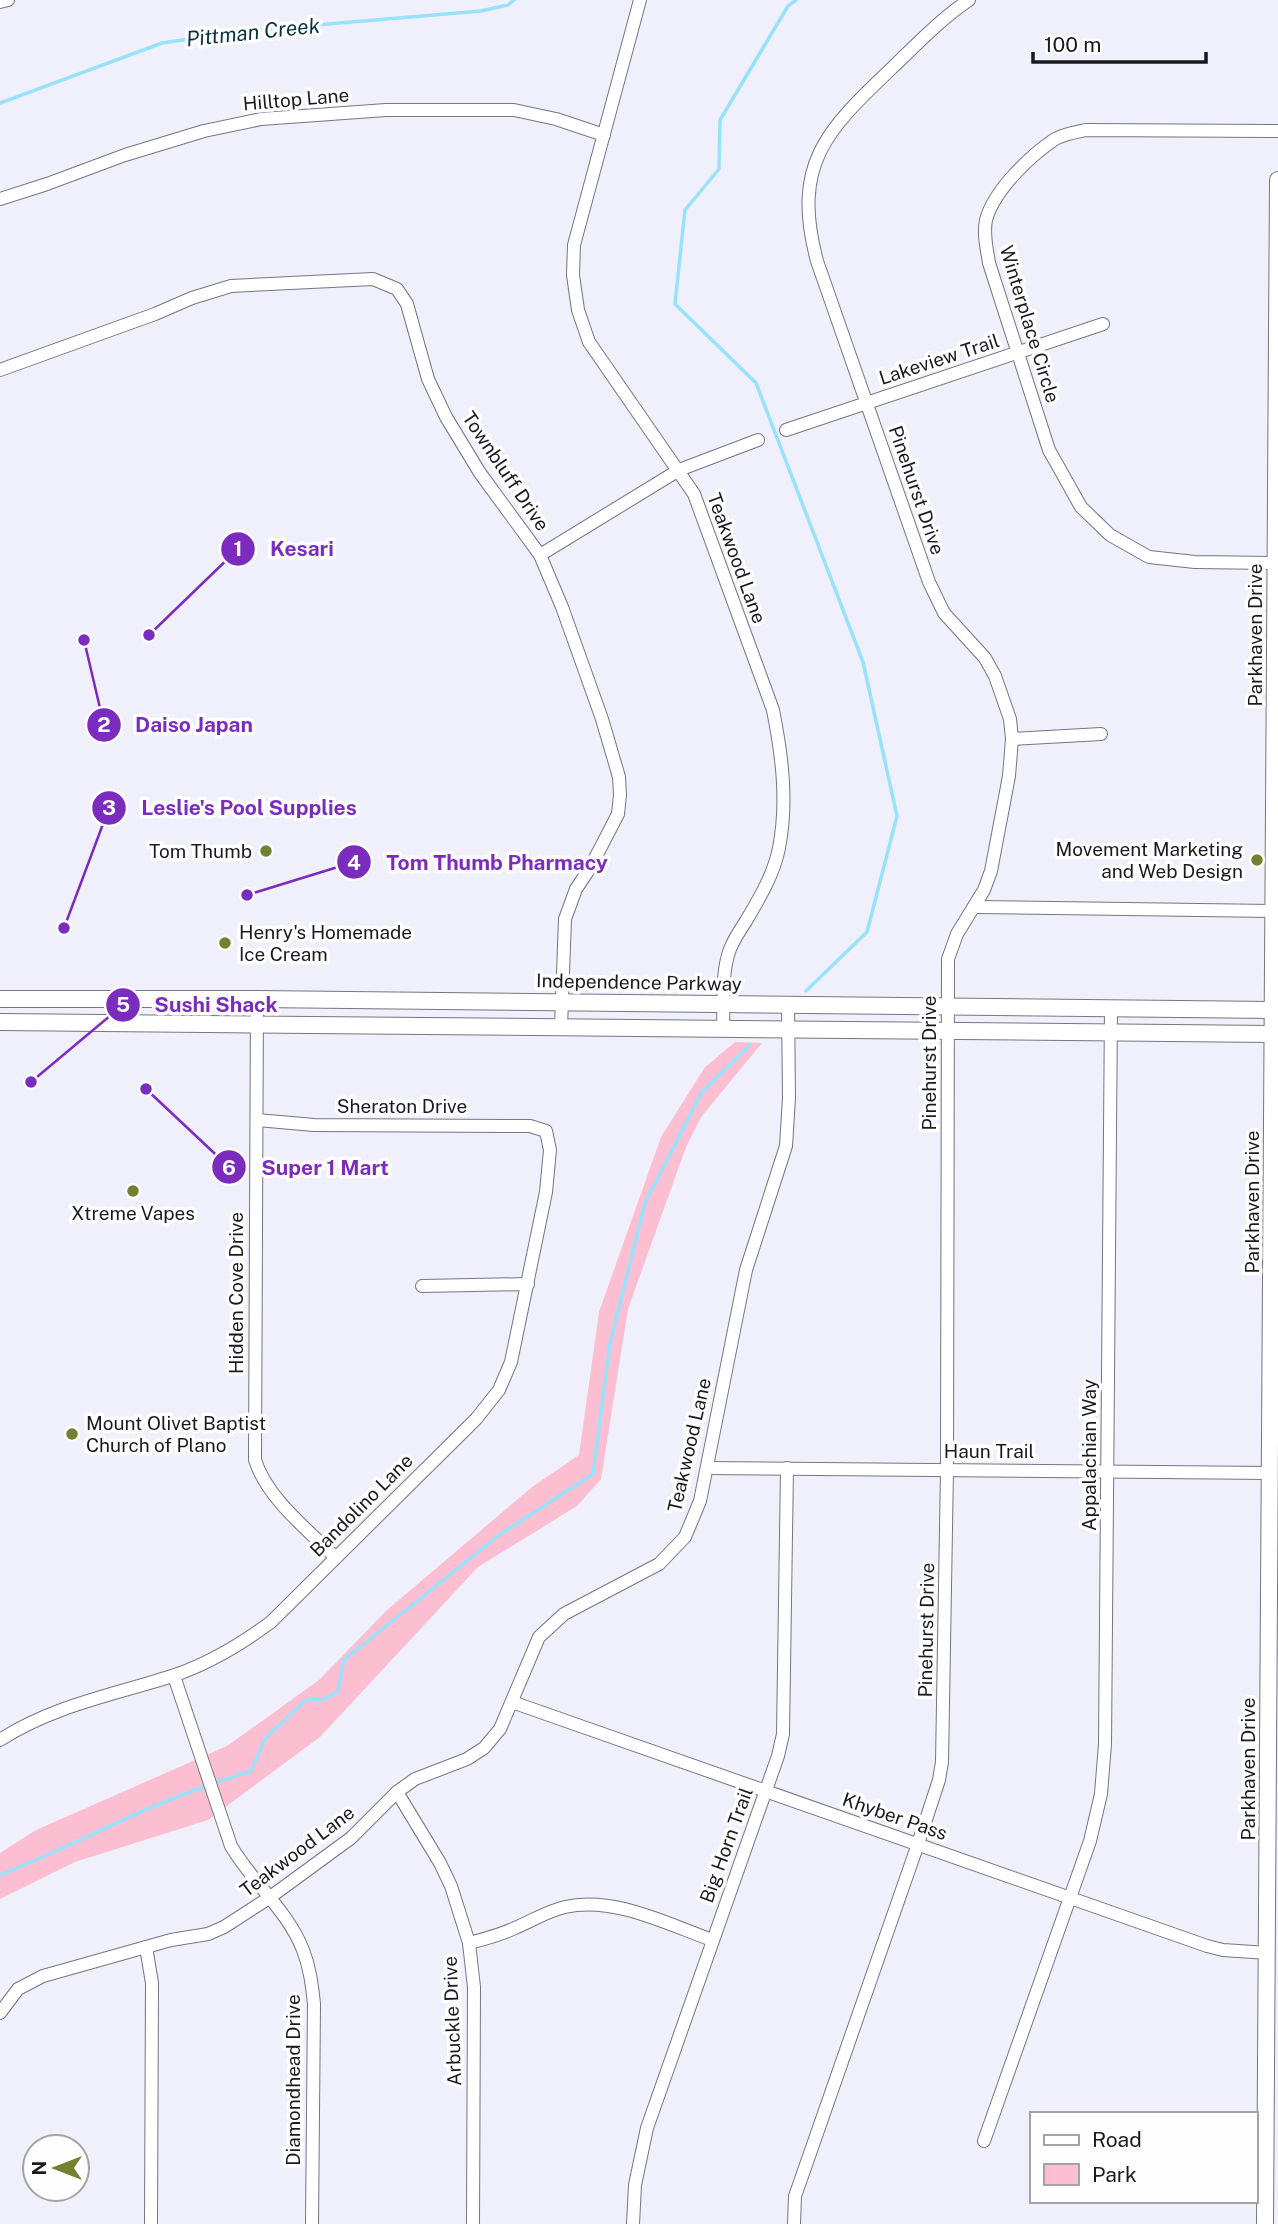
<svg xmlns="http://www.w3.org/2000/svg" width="1278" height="2224" viewBox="0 0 1278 2224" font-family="'Public Sans',sans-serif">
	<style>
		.green { fill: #fcbfd2 }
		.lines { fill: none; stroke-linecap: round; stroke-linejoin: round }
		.stream { stroke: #99e2fb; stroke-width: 3.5 }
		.street-casing { stroke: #767581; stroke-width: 14 }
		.secondary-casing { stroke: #767581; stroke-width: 18 }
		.street { stroke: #fff; stroke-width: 12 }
		.secondary { stroke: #fff; stroke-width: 16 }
		.poi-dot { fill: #728130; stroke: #fefefe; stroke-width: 2.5 }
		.labels { text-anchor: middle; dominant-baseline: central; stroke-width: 7; stroke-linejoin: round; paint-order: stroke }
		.street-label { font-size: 19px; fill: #1a191e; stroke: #fefefe }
		.poi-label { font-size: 19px; fill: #1a191e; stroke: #fefefe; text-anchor: end }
		.water-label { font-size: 21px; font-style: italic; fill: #053340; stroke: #fefefe }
		.leader { fill: none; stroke: #7b2cbf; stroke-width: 2.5 }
		.callout-dot { fill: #7b2cbf; stroke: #fefefe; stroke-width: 2.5 }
		.mark-label { font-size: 21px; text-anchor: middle; font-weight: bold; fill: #fff }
		.callout-label { font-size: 21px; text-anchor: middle; font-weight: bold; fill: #7b2cbf; stroke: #fefefe; stroke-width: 7; stroke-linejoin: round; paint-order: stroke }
	</style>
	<rect width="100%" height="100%" fill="#f0effc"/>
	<!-- green -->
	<path class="green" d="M 735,1042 L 762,1043 L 701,1117 L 686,1147 L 628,1309 L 601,1479 L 577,1506 L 478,1567 L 320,1737 L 208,1820 L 75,1862 L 0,1899 L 0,1853 L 36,1830 L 227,1746 L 319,1680 L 387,1610 L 532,1487 L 579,1455 L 599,1312 L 661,1137 L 705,1067 Z"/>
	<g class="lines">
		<!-- stream -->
		<g class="stream">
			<path d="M 796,0 L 788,6 L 720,120 L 719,169 L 685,210 L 675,304 L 756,383 L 863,662 L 897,816 L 867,932 L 806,991"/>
			<path d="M 0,103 L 162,43 L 244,31 L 481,11 L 508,5 L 514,0"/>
			<path d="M 214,1783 L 251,1771 L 265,1739 L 306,1700 L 326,1699 L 338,1691 L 344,1660 L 498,1536 L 593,1474 L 610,1343 L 645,1203 L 702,1092 L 750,1045"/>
			<path d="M 0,1875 C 70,1848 135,1810 207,1786"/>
		</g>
		<defs>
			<g id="street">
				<path d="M 640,0 L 574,245 L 573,275 L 578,310 L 589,342 L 694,494 L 773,710 C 782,755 788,802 779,848 C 774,874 759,899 746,921 C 740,930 734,939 730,949 C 721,973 724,1004 723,1029"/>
				<path d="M 0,2 L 8,0"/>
				<path d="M 0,199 L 47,184 L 125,155 L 204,131 L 261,119 L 386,110 L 514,110 L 556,119 L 604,135"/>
				<path d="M 0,370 L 155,314 L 192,298 L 231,286 L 373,279 L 397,289 L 407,304 L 428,379 L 446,417 L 480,473 L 540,555 L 562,607 L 602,719 L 619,777 L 620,795 L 618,814 L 590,868 L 576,889 L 565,919 L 561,1027"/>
				<path d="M 786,430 L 1103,324"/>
				<path d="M 540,555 L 679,470 L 758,440"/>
				<path d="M 1276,563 L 1195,562 L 1149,557 L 1110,535 L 1081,507 L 1049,450 L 989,263 C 987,249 983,235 986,220 C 994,190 1030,156 1055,139 C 1064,134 1076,132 1086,130 L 1278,131"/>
				<path d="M 1012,739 L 1101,734"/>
				<path d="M 974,907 L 1275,911"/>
				<path d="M 257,999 L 255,1460 C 267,1498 307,1529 335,1557"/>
				<path d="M 422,1286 L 528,1284"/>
				<path d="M 707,1468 L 1271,1473"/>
				<path d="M 174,1676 L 231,1846 C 252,1882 288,1911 303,1950 C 310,1968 312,1985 314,2004 L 312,2224"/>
				<path d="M 512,1702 L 1207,1946 L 1223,1950 L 1268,1953"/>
				<path d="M 0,1740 C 52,1706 113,1695 172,1676 C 208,1664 240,1645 271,1622 L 476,1419 L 499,1390 L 511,1362 L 546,1192 L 550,1150 L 546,1131 L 530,1126 L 314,1125 L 257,1120"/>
				<path d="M 397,1792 L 440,1863 L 451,1886 L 469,1943 L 474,1987 L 473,2224"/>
				<path d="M 469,1943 C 485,1939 500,1935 515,1928 C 532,1921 547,1911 565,1907 C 614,1896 667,1924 712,1940"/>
				<path d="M 146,1947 L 152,1983 L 151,2224"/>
				<path d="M 0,2013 L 18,1989 L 43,1976 L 171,1940 L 208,1934 L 224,1927 L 269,1898 L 351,1838 L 397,1792 L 415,1779 L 467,1759 L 484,1748 L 500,1729 L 539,1637 L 564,1614 L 659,1564 L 685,1537 L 700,1501 L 746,1270 L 786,1146 L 789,1098 L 788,1005"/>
				<path d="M 984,2141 L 1090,1841 L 1101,1794 L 1105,1744 L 1111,1009"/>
				<path d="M 633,2224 L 635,2185 L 647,2128 L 778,1756 L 783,1734 L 787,1468"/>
				<path d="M 794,2224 L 795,2196 L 800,2182 L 918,1844 L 939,1780 L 942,1762 L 947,1470 L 948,959 L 957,934 L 984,890 L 991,871 L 1009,776 L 1012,739 L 1010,719 L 995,676 L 985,658 L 944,613 L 929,582 L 817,261 C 791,163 827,130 893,67 C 917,44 942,18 969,0"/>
			</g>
			<g id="secondary">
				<path d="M 0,999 L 257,999 L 1278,1010"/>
				<path d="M 0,1022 L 1278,1034"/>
				<path d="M 1265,2224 L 1278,180"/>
			</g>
		</defs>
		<!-- street casing -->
		<use href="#street" class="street-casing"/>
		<!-- secondary casing -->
		<use href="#secondary" class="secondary-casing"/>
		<!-- street -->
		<use href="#street" class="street"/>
		<!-- secondary -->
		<use href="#secondary" class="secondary"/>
	</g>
	<!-- markers -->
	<g class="poi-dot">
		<circle cx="266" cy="851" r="7"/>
		<circle cx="1257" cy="860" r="7"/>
		<circle cx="225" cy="943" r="7"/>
		<circle cx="133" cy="1191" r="7"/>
		<circle cx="72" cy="1434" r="7"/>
	</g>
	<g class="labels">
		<!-- street labels -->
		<g class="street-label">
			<text transform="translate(296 99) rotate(-5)">Hilltop Lane</text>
			<text transform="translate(1030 324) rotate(73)">Winterplace Circle</text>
			<text transform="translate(939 359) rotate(-18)">Lakeview Trail</text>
			<text transform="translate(506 471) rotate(56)">Townbluff Drive</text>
			<text transform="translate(917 490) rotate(71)">Pinehurst Drive</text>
			<text transform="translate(737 558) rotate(70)">Teakwood Lane</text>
			<text transform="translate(1255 635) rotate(-90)">Parkhaven Drive</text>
			<text transform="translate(639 982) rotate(1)">Independence Parkway</text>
			<text transform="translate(929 1063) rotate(-90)">Pinehurst Drive</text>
			<text x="402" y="1106">Sheraton Drive</text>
			<text transform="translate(1252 1202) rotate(-90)">Parkhaven Drive</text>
			<text transform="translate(236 1293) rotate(-90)">Hidden Cove Drive</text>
			<text transform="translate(689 1445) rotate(-77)">Teakwood Lane</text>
			<text x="989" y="1451">Haun Trail</text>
			<text transform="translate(1089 1455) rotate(-90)">Appalachian Way</text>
			<text transform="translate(361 1505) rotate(-45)">Bandolino Lane</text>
			<text transform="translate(926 1630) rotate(-89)">Pinehurst Drive</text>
			<text transform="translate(1248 1769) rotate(-90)">Parkhaven Drive</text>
			<text transform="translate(895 1816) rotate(19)">Khyber Pass</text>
			<text transform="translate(726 1845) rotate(-70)">Big Horn Trail</text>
			<text transform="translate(297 1851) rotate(-37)">Teakwood Lane</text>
			<text transform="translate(452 2021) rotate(-92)">Arbuckle Drive</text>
			<text transform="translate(293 2080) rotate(-90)">Diamondhead Drive</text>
		</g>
		<!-- poi labels -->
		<g class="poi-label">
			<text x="1243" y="849">Movement Marketing<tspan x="1243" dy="22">and Web Design</tspan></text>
			<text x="252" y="851">Tom Thumb</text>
			<text x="239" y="932" text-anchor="start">Henry's Homemade<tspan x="239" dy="22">Ice Cream</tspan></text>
			<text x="133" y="1213" text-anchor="middle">Xtreme Vapes</text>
			<text x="86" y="1423" text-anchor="start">Mount Olivet Baptist<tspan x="86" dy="22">Church of Plano</tspan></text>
		</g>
		<!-- water labels -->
		<g class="water-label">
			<text transform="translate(253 32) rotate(-6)">Pittman Creek</text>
		</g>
	</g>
	<!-- callouts -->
	<path class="leader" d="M149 635L238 549M84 640L104 725M64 928L109 808M247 895L354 862M31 1082L123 1005M146 1089L229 1167"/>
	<g class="callout-dot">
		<circle cx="149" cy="635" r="7"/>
		<circle cx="84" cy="640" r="7"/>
		<circle cx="64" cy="928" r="7"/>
		<circle cx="247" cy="895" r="7"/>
		<circle cx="31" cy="1082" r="7"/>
		<circle cx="146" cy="1089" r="7"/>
		<circle cx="238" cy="549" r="18"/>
		<circle cx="104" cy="725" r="18"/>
		<circle cx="109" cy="808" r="18"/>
		<circle cx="354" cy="862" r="18"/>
		<circle cx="123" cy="1005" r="18"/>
		<circle cx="229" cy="1167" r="18"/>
	</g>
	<g class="mark-label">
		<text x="238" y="556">1</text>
		<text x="104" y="732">2</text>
		<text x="109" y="815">3</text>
		<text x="354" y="870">4</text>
		<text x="123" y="1012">5</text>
		<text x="229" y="1175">6</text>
	</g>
	<g class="callout-label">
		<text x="302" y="556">Kesari</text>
		<text x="194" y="732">Daiso Japan</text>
		<text x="249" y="815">Leslie's Pool Supplies</text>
		<text x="497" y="870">Tom Thumb Pharmacy</text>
		<text x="216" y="1012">Sushi Shack</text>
		<text x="325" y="1175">Super 1 Mart</text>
	</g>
	<!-- legend -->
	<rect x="1030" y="2112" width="228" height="91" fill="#fefefe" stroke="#a3a2a4" stroke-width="2"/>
	<rect x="1044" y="2135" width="35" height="10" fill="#ffffff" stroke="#a3a2a4" stroke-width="2"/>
	<text x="1092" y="2147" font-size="21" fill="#1a191e">Road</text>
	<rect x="1044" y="2164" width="35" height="21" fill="#fcbfd2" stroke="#a3a2a4" stroke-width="2"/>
	<text x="1092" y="2182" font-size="21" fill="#1a191e">Park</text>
	<!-- north arrow -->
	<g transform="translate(56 2168) rotate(270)"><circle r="33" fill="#fefefe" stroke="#a3a2a4" stroke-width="2"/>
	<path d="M0-5L12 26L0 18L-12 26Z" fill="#728130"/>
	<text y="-10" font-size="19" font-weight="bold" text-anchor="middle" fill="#1a191e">N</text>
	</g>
	<!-- scale -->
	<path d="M1033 52v10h173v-10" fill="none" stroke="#1a191e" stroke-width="3.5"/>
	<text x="1044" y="52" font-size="21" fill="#1a191e" stroke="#fefefe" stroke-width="5" paint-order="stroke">100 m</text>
</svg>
